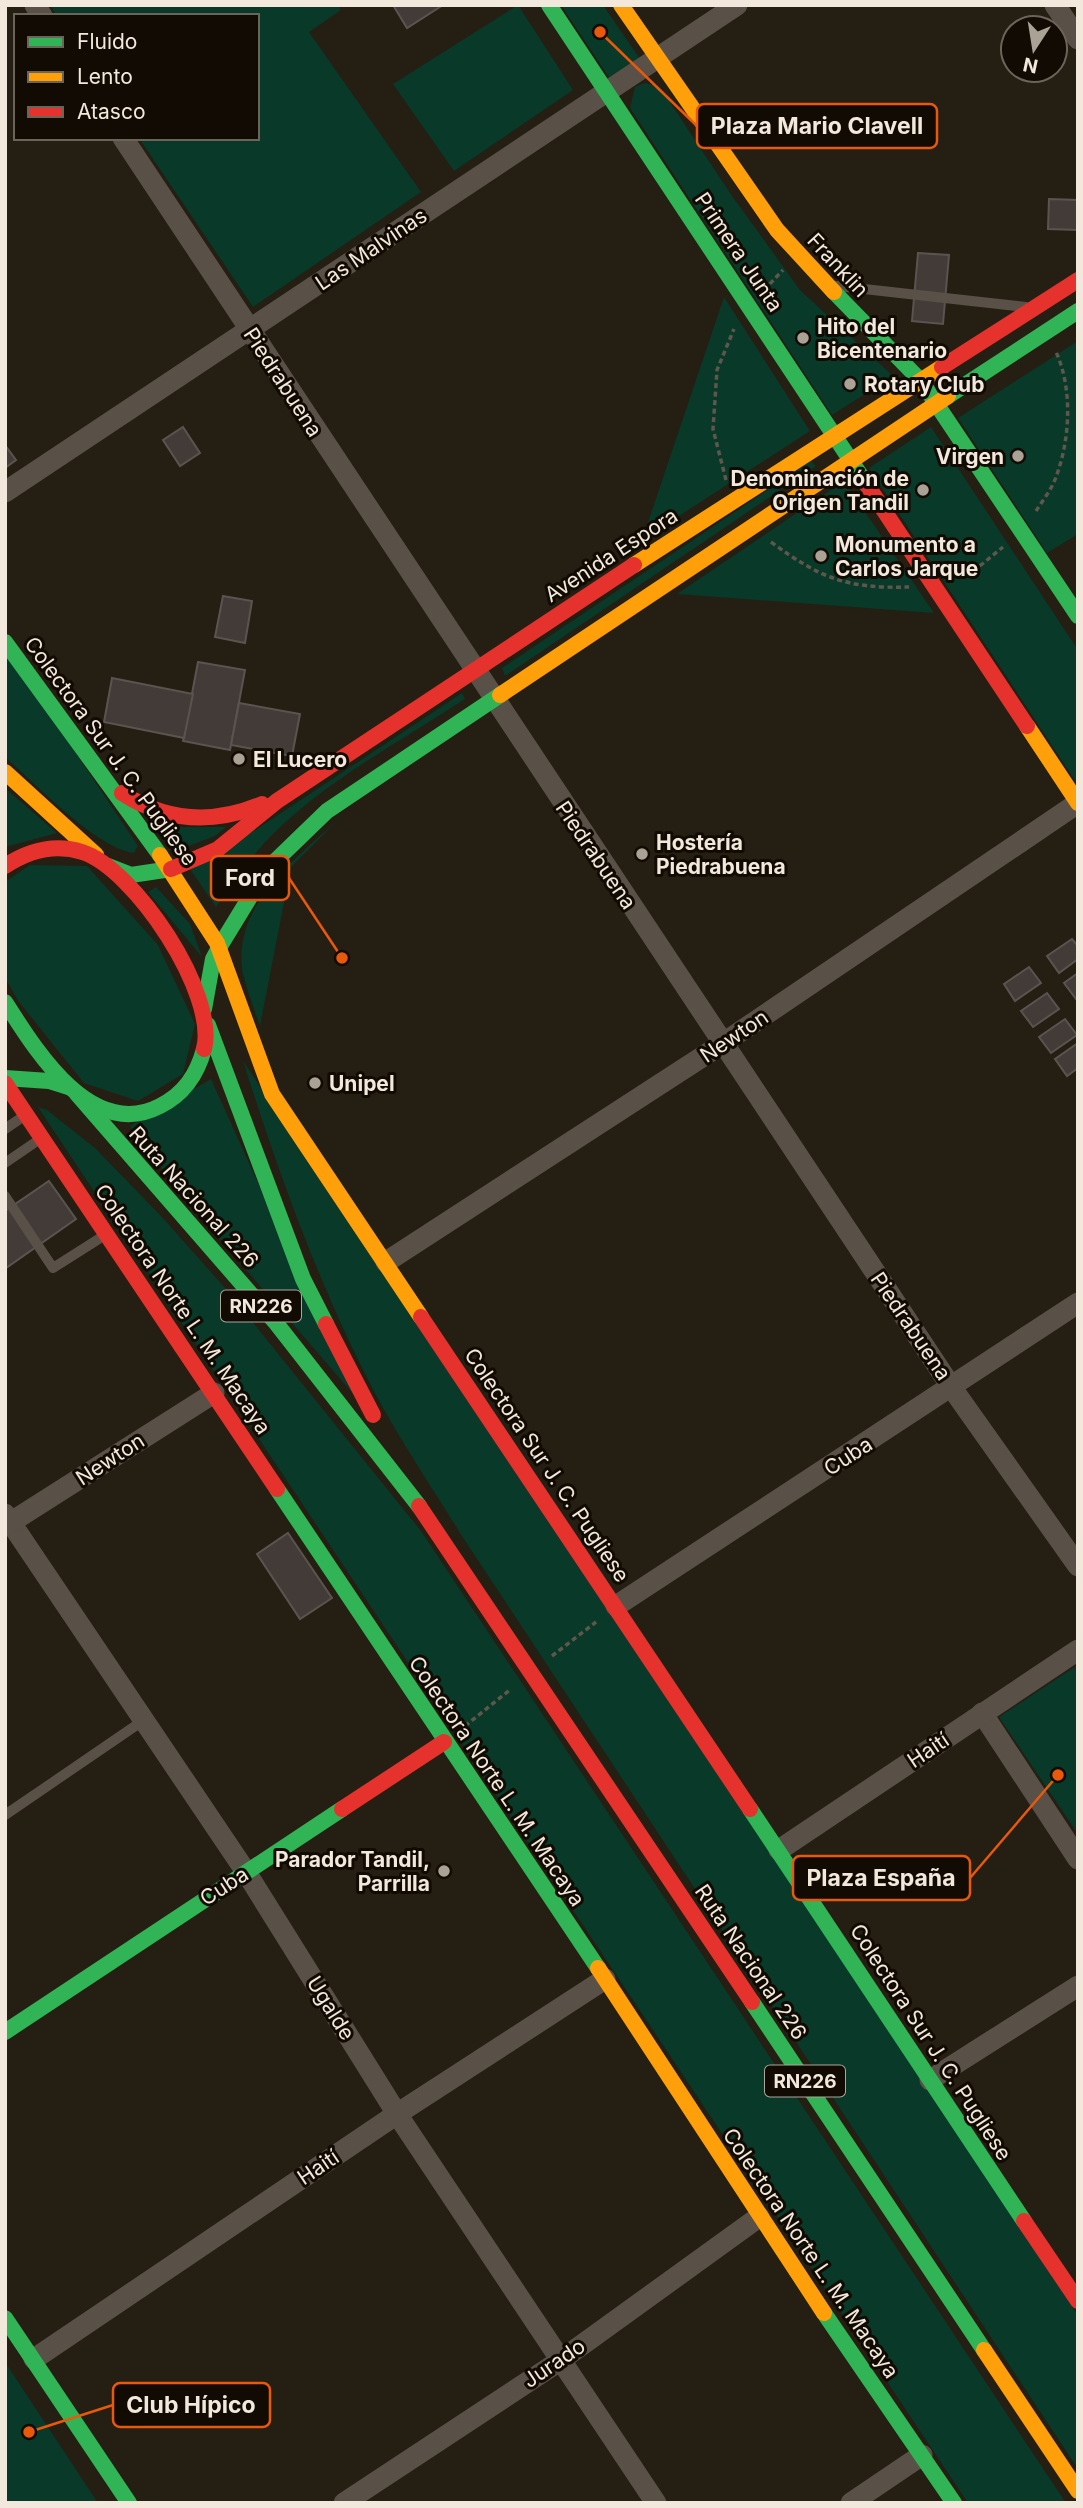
<svg xmlns="http://www.w3.org/2000/svg" width="1083" height="2508" viewBox="0 0 1083 2508" font-family="Inter,sans-serif">
	<style>
		.green { fill: #093928 }
		.building { fill: #423b38; stroke: #5b5350; stroke-width: 2 }
		.lines { fill: none; stroke-linecap: round; stroke-linejoin: round }
		.path { stroke: #5e574e; stroke-width: 3.5; stroke-dasharray: 5 3.5; stroke-linecap: butt }
		.lane { stroke: #595047; stroke-width: 10 }
		.street { stroke: #595047; stroke-width: 21 }
		.fast { stroke: #30b455; stroke-width: 16 }
		.slow { stroke: #ff9f0a; stroke-width: 16 }
		.jam { stroke: #e5322d; stroke-width: 16 }
		.poi-dot { fill: #aaa295; stroke: #110b04; stroke-width: 2.5 }
		.labels { text-anchor: middle; dominant-baseline: central; stroke-width: 6; stroke-linejoin: round; paint-order: stroke }
		.shield { fill: #110b04; stroke: #aea69b; stroke-width: 2 }
		.shield-label { font-size: 19px; font-weight: bold; fill: #f2e9dc }
		.street-label { font-size: 21px; fill: #f2e9dc; stroke: #110b04 }
		.poi-label { font-size: 21px; font-weight: bold; fill: #f2e9dc; stroke: #110b04; text-anchor: start }
		.leader { fill: none; stroke: #e8590c; stroke-width: 2.5 }
		.callout-dot { fill: #e8590c; stroke: #110b04; stroke-width: 2.5 }
		.callout { fill: #110b04; stroke: #e8590c; stroke-width: 2.5 }
		.callout-label { font-size: 23px; text-anchor: middle; font-weight: bold; fill: #f2e9dc }
	</style>
	<rect width="100%" height="100%" fill="#251e12"/>
	<!-- green -->
	<g class="green">
		<path d="M 50,5 L 338,5 L 341,10 L 309,32 L 421,192 L 253,307 L 139,138 L 257,138 L 257,16 L 57,16 Z"/>
		<path d="M 518,5 L 573,90 L 454,171 L 393,84 Z"/>
		<path d="M 561,5 L 603,5 L 640,59 L 610,79 Z"/>
		<path d="M 645,83 L 660,87 L 730,193 L 800,290 L 893,376 L 832,415 L 630,108 L 635,87 Z"/>
		<path d="M 724,297 L 810,431 L 642,540 Z"/>
		<path d="M 1078,341 L 1078,534 L 1047,553 L 958,418 Z"/>
		<path d="M 931,427 L 1078,650 L 1078,785 L 869,468 Z"/>
		<path d="M 811,461 L 816,466 L 505,676 L 502,668 Z"/>
		<path d="M 844,481 L 934,613 L 677,594 Z"/>
		<path d="M 5,647 L 138,846 L 134,853 C 96,848 35,783 5,757 Z"/>
		<path d="M 462,693 L 465,699 C 401,741 331,778 276,831 C 253,853 235,881 216,907 L 190,869 L 257,829 Z"/>
		<path d="M 5,788 L 57,833 L 5,847 Z"/>
		<path d="M 339,819 L 291,867 L 260,1026 C 254,1009 247,991 243,974 C 230,907 296,858 339,819 Z"/>
		<path d="M 164,827 L 226,827 L 215,836 L 178,850 Z"/>
		<path d="M 30,865 L 87,866 L 158,945 L 195,1024 L 183,1074 L 138,1101 L 84,1083 L 19,1002 L 5,978 L 5,882 Z"/>
		<path d="M 156,887 L 190,924 L 202,957 L 148,892 Z"/>
		<path d="M 243,1061 L 1078,2315 L 1078,2469 L 460,1533 C 434,1491 406,1449 382,1406 C 323,1297 280,1178 243,1061 Z"/>
		<path d="M 211,1079 L 354,1395 L 185,1199 L 130,1126 Z"/>
		<path d="M 38,1107 L 47,1110 L 95,1148 L 161,1216 L 226,1289 L 421,1531 L 1066,2503 L 968,2503 Z"/>
		<path d="M 1078,1665 L 1078,1834 L 999,1717 Z"/>
		<path d="M 5,2362 L 98,2503 L 5,2503 Z"/>
	</g>
	<!-- building -->
	<g class="building">
		<path d="M 393,5 L 443,5 L 407,28 Z"/>
		<path d="M 1049,199 L 1078,200 L 1078,230 L 1048,229 Z"/>
		<path d="M 918,253 L 949,255 L 943,324 L 912,321 Z"/>
		<path d="M 183,427 L 200,453 L 180,466 L 163,440 Z"/>
		<path d="M 5,445 L 16,460 L 5,468 Z"/>
		<path d="M 223,596 L 252,601 L 245,643 L 215,637 Z"/>
		<path d="M 198,662 L 245,670 L 230,750 L 183,741 Z"/>
		<path d="M 112,678 L 193,694 L 184,738 L 104,722 Z"/>
		<path d="M 239,703 L 300,714 L 292,756 L 231,745 Z"/>
		<path d="M 1072,939 L 1078,946 L 1078,959 L 1059,973 L 1047,956 Z"/>
		<path d="M 1029,967 L 1041,983 L 1015,1001 L 1004,984 Z"/>
		<path d="M 1078,973 L 1078,998 L 1076,999 L 1064,983 Z"/>
		<path d="M 1047,993 L 1059,1009 L 1033,1027 L 1021,1011 Z"/>
		<path d="M 1065,1019 L 1077,1035 L 1051,1053 L 1039,1037 Z"/>
		<path d="M 1078,1043 L 1078,1068 L 1067,1076 L 1055,1059 Z"/>
		<path d="M 49,1181 L 76,1219 L 6,1268 L 5,1211 Z"/>
		<path d="M 288,1533 L 332,1598 L 300,1619 L 257,1554 Z"/>
	</g>
	<g class="lines">
		<!-- path -->
		<g class="path">
			<path d="M 764,290 L 783,270"/>
			<path d="M 726,480 L 713,429 L 717,370 L 734,329"/>
			<path d="M 1036,511 C 1043,500 1052,489 1056,477 C 1070,440 1073,389 1056,352"/>
			<path d="M 771,542 C 820,578 847,589 909,587"/>
			<path d="M 956,575 L 981,565 L 1003,547"/>
			<path d="M 552,1656 L 596,1622"/>
			<path d="M 465,1726 L 511,1689"/>
		</g>
		<!-- lane -->
		<g class="lane">
			<path d="M 837,286 L 1026,307"/>
			<path d="M 5,1129 L 24,1116"/>
			<path d="M 5,1163 L 40,1139"/>
			<path d="M 5,1196 L 53,1268 L 105,1235"/>
			<path d="M 5,1815 L 144,1720"/>
		</g>
		<!-- street -->
		<g class="street">
			<path d="M 35,5 L 42,16"/>
			<path d="M 1055,5 L 1078,39"/>
			<path d="M 123,138 L 952,1388 L 1078,1566"/>
			<path d="M 5,492 L 737,5"/>
			<path d="M 386,1262 L 722,1044 L 1078,803"/>
			<path d="M 5,1514 L 246,1872 L 397,2114 L 656,2503"/>
			<path d="M 5,1526 L 214,1393"/>
			<path d="M 616,1606 L 1078,1303"/>
			<path d="M 982,1713 L 1078,1859"/>
			<path d="M 779,1850 L 1078,1650"/>
			<path d="M 930,2080 L 1078,1986"/>
			<path d="M 34,2359 L 397,2114 L 605,1979"/>
			<path d="M 344,2503 L 561,2360 L 759,2217"/>
			<path d="M 851,2503 L 922,2455"/>
		</g>
		<!-- fast -->
		<g class="fast">
			<path d="M 549,5 L 867,485"/>
			<path d="M 834,292 L 921,381 L 1078,616"/>
			<path d="M 948,396 L 1078,311"/>
			<path d="M 5,642 L 160,855"/>
			<path d="M 108,866 L 131,875 L 171,869"/>
			<path d="M 220,946 L 267,869 L 327,811 L 500,695"/>
			<path d="M 5,1002 C 35,1049 91,1142 160,1106 C 184,1094 197,1075 204,1049"/>
			<path d="M 204,1009 L 213,959 L 220,946"/>
			<path d="M 208,1025 L 303,1279 L 326,1324"/>
			<path d="M 5,1078 L 49,1081 L 71,1088"/>
			<path d="M 77,1094 L 276,1323 L 419,1506"/>
			<path d="M 277,1489 L 598,1968"/>
			<path d="M 750,1809 L 1024,2221"/>
			<path d="M 752,2002 L 984,2350"/>
			<path d="M 5,2032 L 342,1809"/>
			<path d="M 824,2313 L 954,2503"/>
			<path d="M 5,2318 L 129,2503"/>
		</g>
		<!-- slow -->
		<g class="slow">
			<path d="M 621,5 L 777,230 L 834,292"/>
			<path d="M 634,565 L 942,367"/>
			<path d="M 500,695 L 948,396"/>
			<path d="M 1027,726 L 1078,803"/>
			<path d="M 5,772 L 96,855"/>
			<path d="M 160,855 L 217,943 L 272,1094 L 421,1317"/>
			<path d="M 598,1968 L 824,2313"/>
			<path d="M 984,2350 L 1078,2491"/>
		</g>
		<!-- jam -->
		<g class="jam">
			<path d="M 942,367 L 1078,280"/>
			<path d="M 867,485 L 1027,726"/>
			<path d="M 122,793 C 167,822 213,825 262,804"/>
			<path d="M 5,866 C 28,851 54,843 82,852 C 134,868 218,994 204,1049"/>
			<path d="M 171,869 L 218,849 L 277,801 L 634,565"/>
			<path d="M 5,1083 L 277,1489"/>
			<path d="M 421,1317 L 750,1809"/>
			<path d="M 326,1324 L 373,1415"/>
			<path d="M 419,1506 L 752,2002"/>
			<path d="M 342,1809 L 444,1742"/>
			<path d="M 1024,2221 L 1078,2301"/>
		</g>
	</g>
	<!-- markers -->
	<g class="poi-dot">
		<circle cx="803" cy="338" r="7"/>
		<circle cx="850" cy="384" r="7"/>
		<circle cx="1018" cy="456" r="7"/>
		<circle cx="923" cy="490" r="7"/>
		<circle cx="821" cy="556" r="7"/>
		<circle cx="239" cy="759" r="7"/>
		<circle cx="642" cy="854" r="7"/>
		<circle cx="315" cy="1083" r="7"/>
		<circle cx="444" cy="1871" r="7"/>
	</g>
	<g class="labels">
		<!-- shield labels -->
		<g class="shield">
			<rect x="221" y="1290.5" width="80" height="31" rx="5"/>
			<rect x="765" y="2065.5" width="80" height="31" rx="5"/>
		</g>
		<g class="shield-label">
			<text x="261" y="1306">RN226</text>
			<text x="805" y="2081">RN226</text>
		</g>
		<!-- street labels -->
		<g class="street-label">
			<text transform="translate(371 249) rotate(-34)">Las Malvinas</text>
			<text transform="translate(739 252) rotate(56)">Primera Junta</text>
			<text transform="translate(838 265) rotate(47)">Franklin</text>
			<text transform="translate(283 382) rotate(57)">Piedrabuena</text>
			<text transform="translate(611 555) rotate(-33)">Avenida Espora</text>
			<text transform="translate(111 751) rotate(54)">Colectora Sur J. C. Pugliese</text>
			<text transform="translate(596 855) rotate(56)">Piedrabuena</text>
			<text transform="translate(734 1036) rotate(-34)">Newton</text>
			<text transform="translate(194 1197) rotate(48)">Ruta Nacional 226</text>
			<text transform="translate(183 1309) rotate(56)">Colectora Norte L. M. Macaya</text>
			<text transform="translate(911 1326) rotate(56)">Piedrabuena</text>
			<text transform="translate(848 1456) rotate(-33)">Cuba</text>
			<text transform="translate(110 1459) rotate(-33)">Newton</text>
			<text transform="translate(547 1465) rotate(56)">Colectora Sur J. C. Pugliese</text>
			<text transform="translate(928 1750) rotate(-34)">Haití</text>
			<text transform="translate(497 1781) rotate(56)">Colectora Norte L. M. Macaya</text>
			<text transform="translate(224 1886) rotate(-33)">Cuba</text>
			<text transform="translate(751 1962) rotate(56)">Ruta Nacional 226</text>
			<text transform="translate(331 2008) rotate(58)">Ugalde</text>
			<text transform="translate(931 2042) rotate(57)">Colectora Sur J. C. Pugliese</text>
			<text transform="translate(318 2167) rotate(-34)">Haití</text>
			<text transform="translate(811 2253) rotate(56)">Colectora Norte L. M. Macaya</text>
			<text transform="translate(554 2363) rotate(-34)">Jurado</text>
		</g>
		<!-- poi labels -->
		<g class="poi-label">
			<text x="817" y="326">Hito del<tspan x="817" dy="24">Bicentenario</tspan></text>
			<text x="864" y="384">Rotary Club</text>
			<text x="1004" y="456" text-anchor="end">Virgen</text>
			<text x="909" y="478" text-anchor="end">Denominación de<tspan x="909" dy="24">Origen Tandil</tspan></text>
			<text x="835" y="544">Monumento a<tspan x="835" dy="24">Carlos Jarque</tspan></text>
			<text x="253" y="759">El Lucero</text>
			<text x="656" y="842">Hostería<tspan x="656" dy="24">Piedrabuena</tspan></text>
			<text x="329" y="1083">Unipel</text>
			<text x="430" y="1859" text-anchor="end">Parador Tandil,<tspan x="430" dy="24">Parrilla</tspan></text>
		</g>
	</g>
	<!-- callouts -->
	<path class="leader" d="M600 32L697 126M342 958L289 878M1058 1775L970 1878M29 2432L113 2405"/>
	<g class="callout-dot">
		<circle cx="600" cy="32" r="7"/>
		<circle cx="342" cy="958" r="7"/>
		<circle cx="1058" cy="1775" r="7"/>
		<circle cx="29" cy="2432" r="7"/>
	</g>
	<g class="callout">
		<rect x="697" y="104" width="240" height="44" rx="7"/>
		<rect x="211" y="856" width="78" height="44" rx="7"/>
		<rect x="793" y="1856" width="177" height="44" rx="7"/>
		<rect x="113" y="2383" width="157" height="44" rx="7"/>
	</g>
	<g class="callout-label">
		<text x="817" y="134">Plaza Mario Clavell</text>
		<text x="250" y="886">Ford</text>
		<text x="881" y="1886">Plaza España</text>
		<text x="191" y="2413">Club Hípico</text>
	</g>
	<!-- border -->
	<rect width="1083" height="2508" fill="none" stroke="#f2e9dc" stroke-width="14"/>
	<!-- legend -->
	<rect x="14" y="14" width="245" height="126" fill="#110b04" stroke="#6b645a" stroke-width="2"/>
	<rect x="28" y="37" width="35" height="10" fill="#30b455" stroke="#6b645a" stroke-width="2"/>
	<text x="77" y="49" font-size="21" fill="#f2e9dc">Fluido</text>
	<rect x="28" y="72" width="35" height="10" fill="#ff9f0a" stroke="#6b645a" stroke-width="2"/>
	<text x="77" y="84" font-size="21" fill="#f2e9dc">Lento</text>
	<rect x="28" y="107" width="35" height="10" fill="#e5322d" stroke="#6b645a" stroke-width="2"/>
	<text x="77" y="119" font-size="21" fill="#f2e9dc">Atasco</text>
	<!-- north arrow -->
	<g transform="translate(1034 49) rotate(192)"><circle r="33" fill="#110b04" stroke="#6b645a" stroke-width="2"/>
	<path d="M0-5L12 26L0 18L-12 26Z" fill="#aaa295"/>
	<text y="-10" font-size="19" font-weight="bold" text-anchor="middle" fill="#f2e9dc">N</text>
	</g>
</svg>
